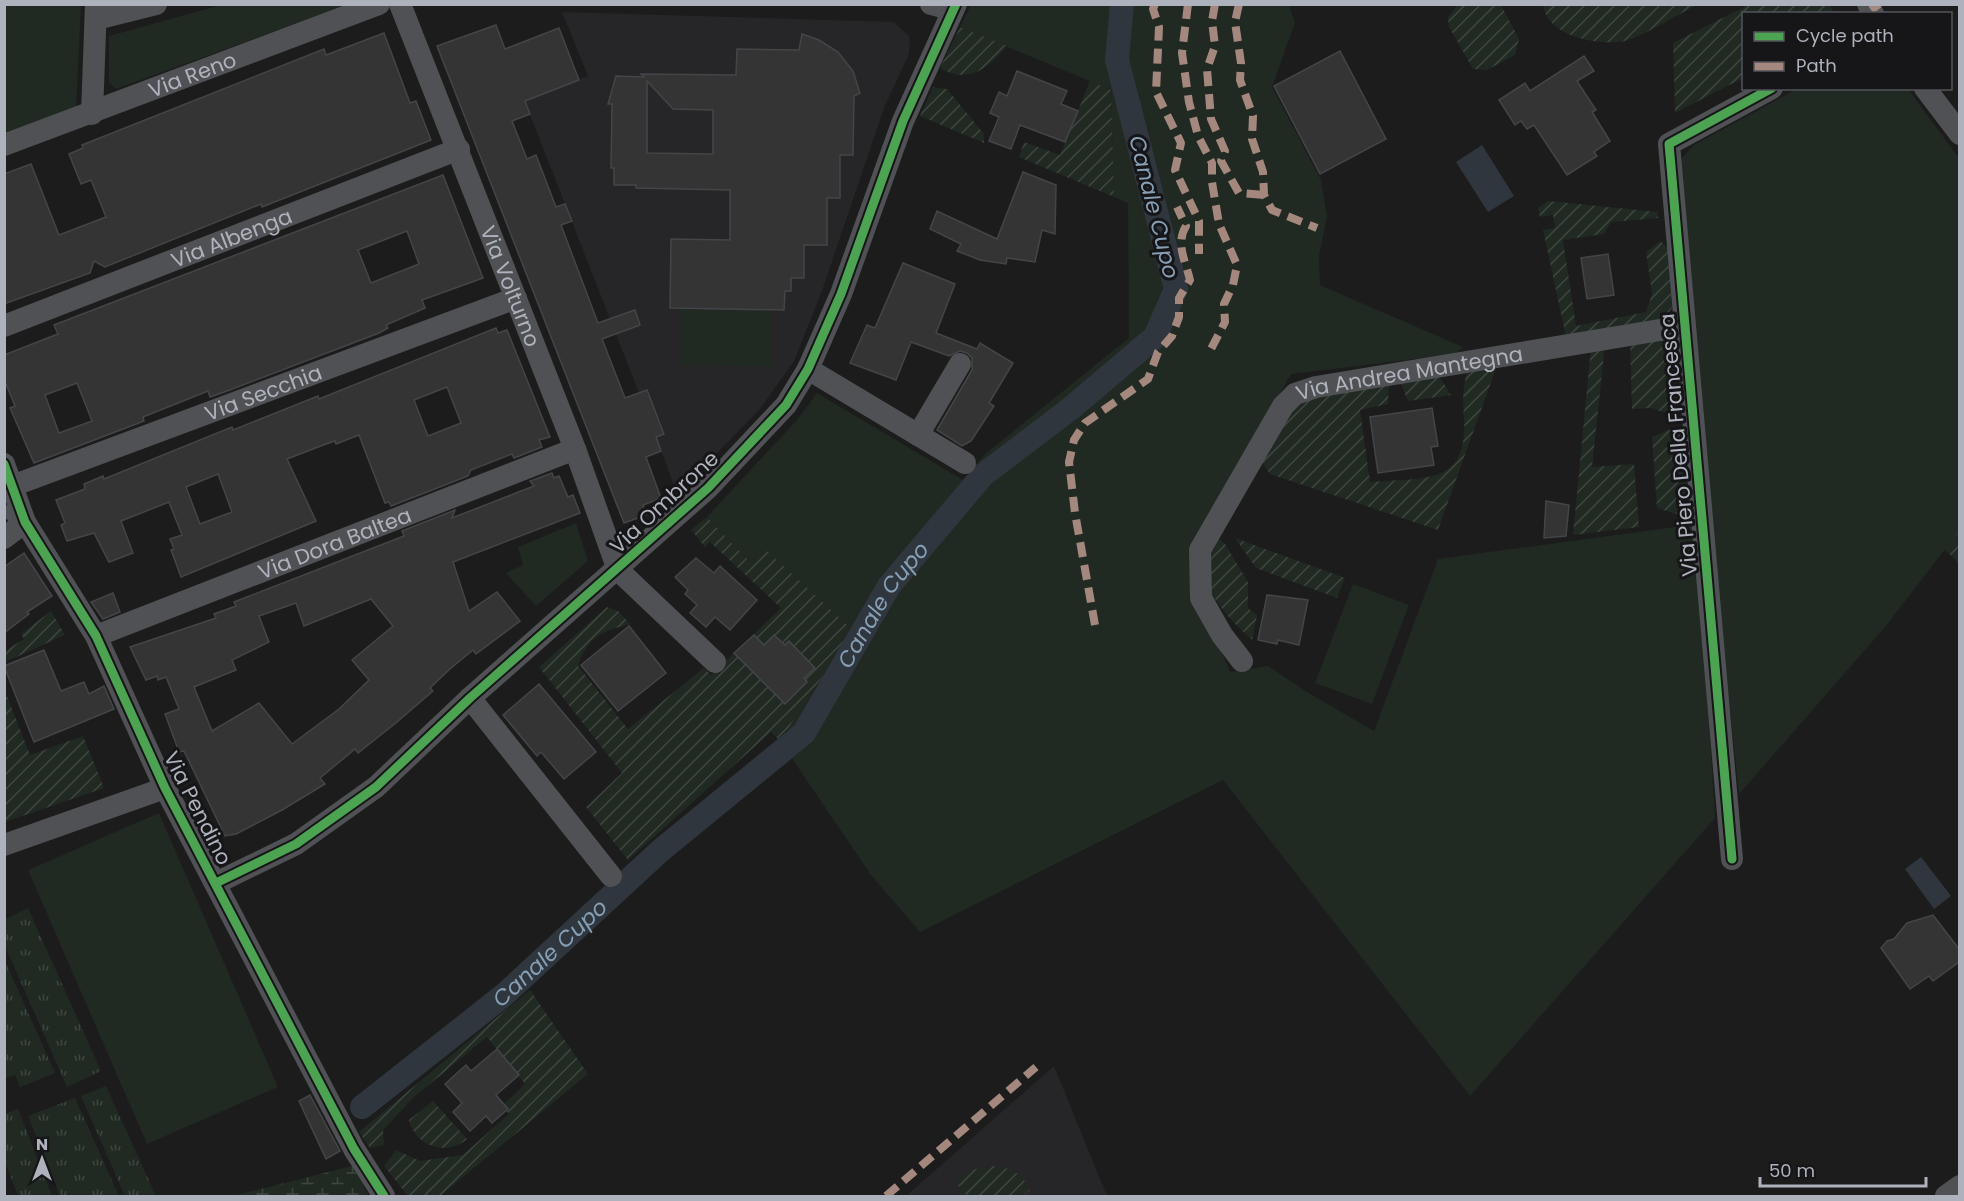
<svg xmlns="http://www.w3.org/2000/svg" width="1964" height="1201" viewBox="0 0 1964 1201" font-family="Poppins,sans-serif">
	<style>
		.built { fill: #262628 }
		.grass { fill: #212923 }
		.wetland { fill: url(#wetland-marsh) }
		.park { fill: url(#park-tufts) }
		.garden { fill: url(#garden-furrows) }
		.water { fill: #2f363e }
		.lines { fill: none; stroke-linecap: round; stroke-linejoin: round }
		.canal { stroke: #2f363e; stroke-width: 24 }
		.building { fill: #343434; stroke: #444548; stroke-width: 1.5; fill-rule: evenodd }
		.minor { stroke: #505155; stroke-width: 22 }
		.quiet { stroke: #a5887d; stroke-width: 8; stroke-dasharray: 15 8; stroke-linecap: butt }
		.cycleway-casing { stroke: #161518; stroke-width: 13 }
		.cycleway { stroke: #4ca352; stroke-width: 9 }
		.labels { text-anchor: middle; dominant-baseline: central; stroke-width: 6; stroke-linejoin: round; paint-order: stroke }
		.street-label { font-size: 21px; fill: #aeb2bc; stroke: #161518 }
		.water-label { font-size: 22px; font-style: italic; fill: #879fb5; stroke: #161518 }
	</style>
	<defs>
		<pattern id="wetland-marsh" width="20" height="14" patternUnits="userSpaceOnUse" patternTransform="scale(1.5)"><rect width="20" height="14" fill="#212923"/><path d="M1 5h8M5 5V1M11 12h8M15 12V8" fill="none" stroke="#3f4641"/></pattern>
		<pattern id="park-tufts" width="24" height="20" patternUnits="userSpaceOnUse" patternTransform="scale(1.5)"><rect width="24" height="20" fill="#212923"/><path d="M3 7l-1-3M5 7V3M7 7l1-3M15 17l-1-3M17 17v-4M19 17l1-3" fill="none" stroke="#3f4641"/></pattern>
		<pattern id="garden-furrows" width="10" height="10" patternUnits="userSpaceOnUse" patternTransform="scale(1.5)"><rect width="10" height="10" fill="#212923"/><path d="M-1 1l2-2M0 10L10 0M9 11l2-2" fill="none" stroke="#3f4641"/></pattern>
	</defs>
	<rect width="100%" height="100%" fill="#1c1c1c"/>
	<!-- built -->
	<g class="built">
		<path d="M 562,12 L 894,22 L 909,36 L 910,45 L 908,56 L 884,108 L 822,291 L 794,361 L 760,409 L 677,494 L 656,437 L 665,434 L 661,423 L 647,390 L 639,393 L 525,102 L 588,76 Z"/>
		<path d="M 1054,1066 L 1107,1196 L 906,1196 Z"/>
	</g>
	<!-- grass -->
	<g class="grass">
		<path d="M 5,5 L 81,5 L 76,109 L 5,136 Z"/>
		<path d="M 221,5 L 341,5 L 341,7 L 116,89 L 109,82 L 109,36 Z"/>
		<path d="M 971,5 L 1289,5 L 1295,23 L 1272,87 L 1321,180 L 1327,217 L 1319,256 L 1320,285 L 1463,347 L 1456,354 L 1291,374 L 1217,506 L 1215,637 L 1230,672 L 1268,666 L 1307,692 L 1374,731 L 1438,559 L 1697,524 L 1715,818 L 1470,1096 L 1223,780 L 920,932 L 871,875 L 780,741 L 853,630 L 763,548 L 750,562 L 707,517 L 797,420 L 817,393 L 963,480 L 985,454 L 1129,338 L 1128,203 L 1114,197 L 1111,90 L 960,27 Z"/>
		<path d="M 1799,88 L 1908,89 L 1959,158 L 1959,531 L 1885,627 L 1739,794 L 1705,472 L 1679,161 L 1694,145 Z"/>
		<path d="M 682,308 L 772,310 L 772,366 L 681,365 Z"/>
		<path d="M 576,523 L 588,561 L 536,606 L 506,573 L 523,565 L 518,547 Z"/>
		<path d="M 1353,584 L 1409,605 L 1372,704 L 1315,683 Z"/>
		<path d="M 159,813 L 278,1087 L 147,1144 L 28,870 Z"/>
	</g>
	<!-- wetland -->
	<path class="wetland" d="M 352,1166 L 369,1196 L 233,1196 Z"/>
	<!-- park -->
	<g class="park">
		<path d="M 28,908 L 101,1071 L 67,1087 L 5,946 L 5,919 Z"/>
		<path d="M 4,959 L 55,1073 L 20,1087 L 15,1075 L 5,1078 Z"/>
		<path d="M 106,1086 L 156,1196 L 125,1196 L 81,1096 Z"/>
		<path d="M 75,1098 L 119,1196 L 60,1196 L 28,1116 Z"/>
		<path d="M 18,1109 L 52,1196 L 18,1196 L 5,1162 L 4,1114 Z"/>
	</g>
	<!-- garden -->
	<g class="garden">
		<path d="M 1458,4 L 1501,5 L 1519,39 L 1515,55 L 1487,70 L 1473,69 L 1449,27 L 1448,17 Z"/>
		<path d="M 1543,5 L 1543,4 L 1697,5 C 1678,14 1644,36 1625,41 C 1599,46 1547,37 1543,5 Z"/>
		<path d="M 1748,5 L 1829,5 L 1834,13 L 1744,14 L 1743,78 L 1675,113 L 1673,43 Z"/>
		<path d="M 960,27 L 1007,46 C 988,68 969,85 940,68 Z"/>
		<path d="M 1090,81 L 1111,90 L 1114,197 L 1019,157 L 1024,142 L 1060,155 Z"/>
		<path d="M 933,87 L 947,89 L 984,134 L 984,143 L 920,116 Z"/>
		<path d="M 1548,201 L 1658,212 L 1658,218 L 1611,222 L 1604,234 L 1563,240 L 1576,326 L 1646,312 L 1652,294 L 1646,252 L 1660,241 L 1669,248 L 1672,308 L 1664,320 L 1566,337 L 1543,230 L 1555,228 L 1553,215 L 1540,217 L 1538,208 Z"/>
		<path d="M 1675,338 L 1684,406 L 1675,416 L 1651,408 L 1632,409 L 1630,340 Z"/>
		<path d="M 1605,345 L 1592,467 L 1634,464 L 1639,527 L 1573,535 L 1591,347 Z"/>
		<path d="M 1498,363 L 1438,530 L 1270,474 L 1261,461 L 1296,405 L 1310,397 L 1389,384 L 1388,404 L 1360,410 L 1370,482 C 1422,477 1468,487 1464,419 C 1463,399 1462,389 1468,368 Z"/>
		<path d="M 1439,376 L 1451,395 L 1408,401 L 1400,382 Z"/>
		<path d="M 1675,427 L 1688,432 L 1696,520 L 1657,508 L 1652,437 Z"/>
		<path d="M 707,517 L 750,562 L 763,547 L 853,630 L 780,741 L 771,732 L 628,860 L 586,807 L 622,773 L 539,667 L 607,607 L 618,611 L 630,624 C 601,632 588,636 578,666 L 628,729 L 704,668 L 711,675 L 781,608 L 710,542 L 705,547 L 691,530 Z"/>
		<path d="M 1959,531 L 1959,563 L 1944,549 Z"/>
		<path d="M 1215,535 L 1225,544 L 1248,582 L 1248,608 L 1257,615 L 1252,640 C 1217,607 1195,585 1215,535 Z"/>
		<path d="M 1235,538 L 1345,578 L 1337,598 L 1256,568 Z"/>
		<path d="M 51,611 L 65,635 L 5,662 L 5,651 L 24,639 L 21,634 Z"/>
		<path d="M 5,691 L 30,755 L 83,736 L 104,788 L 5,822 Z"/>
		<path d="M 530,990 L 588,1074 L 440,1196 L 408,1196 L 384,1166 L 396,1150 L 420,1161 L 463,1155 L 509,1114 L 502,1106 L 525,1084 L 487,1037 L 414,1097 L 383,1130 L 384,1145 L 370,1148 L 359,1132 Z"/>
		<path d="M 433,1101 L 467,1139 C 446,1157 415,1146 409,1120 Z"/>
		<path d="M 992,1166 C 1010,1167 1022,1173 1030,1190 L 1023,1196 L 967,1196 L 955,1182 L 971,1170 Z"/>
	</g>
	<!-- water -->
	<g class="water">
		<path d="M 1482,145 L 1514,196 L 1488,212 L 1456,162 Z"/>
		<path d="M 1921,857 L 1951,896 L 1934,909 L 1905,869 Z"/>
	</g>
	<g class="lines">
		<!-- canal -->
		<path class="canal" id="s1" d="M 362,1107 L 504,995 L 660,851 L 804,733 L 889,586 L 983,475 L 1070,409 L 1155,337 L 1176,289 L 1117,60 L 1122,4"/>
	</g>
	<!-- building -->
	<g class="building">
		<path d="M 496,25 L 505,49 L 559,28 L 579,80 L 525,101 L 530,114 L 512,121 L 527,159 L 536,155 L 556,207 L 565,204 L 572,221 L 561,225 L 598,323 L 635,310 L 640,325 L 602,339 L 625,398 L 647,390 L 664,434 L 656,437 L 661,451 L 646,457 L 661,498 L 643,505 L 646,515 L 624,523 L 437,46 Z"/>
		<path d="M 384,33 L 410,103 L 416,101 L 431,140 L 262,207 L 261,204 L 105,267 L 94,261 L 90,273 L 4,304 L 4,174 L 31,164 L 59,235 L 106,217 L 91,180 L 81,184 L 69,154 L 83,148 L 82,145 L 324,49 L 326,55 Z"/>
		<path d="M 802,34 L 819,40 L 838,52 L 853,71 L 860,93 L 854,96 L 853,155 L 840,155 L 840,198 L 827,198 L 827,245 L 804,245 L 804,278 L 791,278 L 791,291 L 785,291 L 784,310 L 670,308 L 671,239 L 730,240 L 730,190 L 636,188 L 636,185 L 614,185 L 614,168 L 611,168 L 612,104 L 608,104 L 616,76 L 644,77 L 641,74 L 736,75 L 737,49 L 799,50 ZM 647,81 L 673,109 L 713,110 L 713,154 L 647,153 Z"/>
		<path d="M 1340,51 L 1386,139 L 1320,174 L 1274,86 Z"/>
		<path d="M 1584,56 L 1594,71 L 1577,81 L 1596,110 L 1592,112 L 1610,141 L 1594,152 L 1597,156 L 1567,175 L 1534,125 L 1527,129 L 1521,121 L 1515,125 L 1499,100 L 1525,83 L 1530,91 Z"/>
		<path d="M 1017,71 L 1067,91 L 1061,104 L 1078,111 L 1065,142 L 1020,125 L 1011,149 L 989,141 L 999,117 L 990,113 L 999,92 L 1007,96 Z"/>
		<path d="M 1023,172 L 1056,185 L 1055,234 L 1042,230 L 1035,262 L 1007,258 L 1006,264 L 980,260 L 957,251 L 961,244 L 930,229 L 937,211 L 997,239 Z"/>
		<path d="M 443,175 L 483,278 L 422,300 L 425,308 L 386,325 L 388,328 L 379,333 L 227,391 L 210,397 L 208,391 L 143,417 L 144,421 L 34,463 L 10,408 L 15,406 L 4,379 L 4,355 L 58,334 L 54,325 ZM 407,231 L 419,264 L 371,283 L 358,250 ZM 77,383 L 92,421 L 59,433 L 45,395 Z"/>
		<path d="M 1608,254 L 1614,295 L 1587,299 L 1581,258 Z"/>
		<path d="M 903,263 L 955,284 L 936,333 L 977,349 L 980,343 L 1013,363 L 989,403 L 994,406 L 971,441 L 962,446 L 937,430 L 972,370 L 972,358 L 967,353 L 960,351 L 949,356 L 911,342 L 896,380 L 850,363 L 867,325 L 875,328 Z"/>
		<path d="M 496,328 L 498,333 L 507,330 L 550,437 L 539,440 L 542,447 L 514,458 L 512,454 L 471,470 L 468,476 L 391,506 L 389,502 L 385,503 L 359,435 L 336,444 L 335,441 L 326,444 L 287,459 L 316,521 L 181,577 L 171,550 L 174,549 L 170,539 L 182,535 L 169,502 L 121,521 L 133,553 L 109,562 L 94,533 L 67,541 L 61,525 L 65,523 L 56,500 L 85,489 L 84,484 L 103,476 L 104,479 L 232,427 L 233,430 L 318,396 L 319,399 ZM 447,387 L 461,423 L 428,436 L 414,400 ZM 218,474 L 232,512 L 200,524 L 186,487 Z"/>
		<path d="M 1432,408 L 1438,446 L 1431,447 L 1434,465 L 1378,473 L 1370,417 Z"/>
		<path d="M 552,473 L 554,478 L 559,476 L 568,497 L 573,495 L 580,513 L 453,562 L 469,611 L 497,592 L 520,621 L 476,654 L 473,650 L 451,668 L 430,688 L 433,691 L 397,722 L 358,753 L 355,749 L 320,778 L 325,784 L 282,810 L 236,834 L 225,836 L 184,751 L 179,752 L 165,714 L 179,709 L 166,677 L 158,680 L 157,676 L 146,680 L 130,647 L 216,618 L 214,614 L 236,606 L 234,602 L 404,536 L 402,531 L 455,510 L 452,518 L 534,486 L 530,481 ZM 371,599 L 393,626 L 352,660 L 369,680 L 339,709 L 292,744 L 259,703 L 212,731 L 194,687 L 236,670 L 232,660 L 269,642 L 259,616 L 296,603 L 304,626 Z"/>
		<path d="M 1546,501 L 1569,505 L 1566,536 L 1544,538 Z"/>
		<path d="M 24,553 L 52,596 L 27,612 L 29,614 L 4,633 L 4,567 Z"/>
		<path d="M 696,558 L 714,573 L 720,566 L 757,600 L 730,630 L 715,617 L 706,627 L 690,613 L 697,605 L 685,594 L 688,590 L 675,577 Z"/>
		<path d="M 113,593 L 120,612 L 103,619 L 91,602 Z"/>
		<path d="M 1267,595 L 1308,600 L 1299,645 L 1278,640 L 1277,644 L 1258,640 Z"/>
		<path d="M 629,626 L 666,673 L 618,711 L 581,665 Z"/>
		<path d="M 754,635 L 764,645 L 774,635 L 785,645 L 789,641 L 815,668 L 804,678 L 807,682 L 785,704 L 734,653 Z"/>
		<path d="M 44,650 L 61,691 L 84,682 L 89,694 L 104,686 L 114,709 L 34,742 L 4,666 Z"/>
		<path d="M 539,684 L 596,752 L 564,779 L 541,752 L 537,756 L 503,715 Z"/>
		<path d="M 1933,915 L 1959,949 L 1959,962 L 1933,981 L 1929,976 L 1910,989 L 1881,948 L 1887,941 L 1894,939 L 1907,923 Z"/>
		<path d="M 497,1049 L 519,1075 L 496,1095 L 508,1109 L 492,1123 L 486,1116 L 470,1131 L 453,1112 L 462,1103 L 445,1084 L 466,1065 L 471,1071 Z"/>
		<path d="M 310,1095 L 340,1151 L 326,1159 L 299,1101 Z"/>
	</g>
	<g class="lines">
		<!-- minor -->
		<g class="minor">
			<path id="s2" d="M 400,4 L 575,449 L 618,570 L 715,662"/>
			<path d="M 931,4 L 953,10"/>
			<path d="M 1868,4 L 1873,14"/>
			<path d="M 96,19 L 156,4"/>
			<path d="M 1925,88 L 1960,134"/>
			<path d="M 92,114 L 96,4"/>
			<path id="s3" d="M 4,145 L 379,4"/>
			<path id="s4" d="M 4,326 L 459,149"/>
			<path d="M 808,369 L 965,463"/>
			<path d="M 918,435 L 960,364"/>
			<path d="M 4,464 L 25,522 L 96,636 L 165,788 L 354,1149 L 384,1196"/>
			<path id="s5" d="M 12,486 L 516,298"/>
			<path d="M 4,538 L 25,522 L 15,512"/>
			<path id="s6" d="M 96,636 L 575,449"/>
			<path id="s7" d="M 1242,661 L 1222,635 L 1201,598 L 1200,550 L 1283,406 L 1295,394 L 1316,387 L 1684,326"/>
			<path d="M 470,698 L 611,876"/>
			<path d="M 4,845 L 165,788"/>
			<path d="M 1732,859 L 1669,144 L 1772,88"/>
			<path d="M 216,883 L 296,844 L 376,787 L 470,698 L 708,488 L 786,405 L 808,369 L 841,294 L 903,121 L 956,4"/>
			<path d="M 1946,1196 L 1960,1186"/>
		</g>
		<!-- quiet -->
		<g class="quiet">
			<path d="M 1155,4 L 1153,9 L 1159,27 L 1156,92 L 1181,143 L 1175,170 L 1199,221 L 1199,254"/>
			<path d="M 1188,4 L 1182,53 L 1189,102 L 1198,136 L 1212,163 L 1212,182 L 1219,224 L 1237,265 L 1233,285 L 1224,304 L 1225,322 L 1211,349"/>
			<path d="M 1215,4 L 1212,21 L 1215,46 L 1207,69 L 1211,119 L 1225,151 L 1221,161 L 1239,193 L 1264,195"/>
			<path d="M 1239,4 L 1235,22 L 1241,63 L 1240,80 L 1253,116 L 1252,139 L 1263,172 L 1264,195 L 1272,210 L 1317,228"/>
			<path d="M 1871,10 L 1879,4"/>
			<path d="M 1095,625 L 1075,513 L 1069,462 L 1074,440 L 1085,423 L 1148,379 L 1158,352 L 1172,336 L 1179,317 L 1179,298 L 1190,280 C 1186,262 1175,244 1186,226 L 1177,207"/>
			<path d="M 886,1196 L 1036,1067"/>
		</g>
		<defs>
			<g id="cycleway">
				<path d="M 4,464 L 25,522 L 96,636 L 165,788 L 354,1149 L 384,1196"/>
				<path d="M 1732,859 L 1669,144 L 1772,88"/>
				<path d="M 216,883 L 296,844 L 376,787 L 470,698 L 708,488 L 786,405 L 808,369 L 841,294 L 903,121 L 956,4"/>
			</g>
		</defs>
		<!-- cycleway casing -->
		<use href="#cycleway" class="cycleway-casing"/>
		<!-- cycleway -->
		<use href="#cycleway" class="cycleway"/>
	</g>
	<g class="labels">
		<!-- street labels -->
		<g class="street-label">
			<text stroke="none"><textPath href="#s3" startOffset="201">Via Reno</textPath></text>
			<text stroke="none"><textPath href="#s4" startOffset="244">Via Albenga</textPath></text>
			<text stroke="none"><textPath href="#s2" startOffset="303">Via Volturno</textPath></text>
			<text stroke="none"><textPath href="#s7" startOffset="423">Via Andrea Mantegna</textPath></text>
			<text stroke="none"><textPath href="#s5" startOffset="268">Via Secchia</textPath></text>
			<text transform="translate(1678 445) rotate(-95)">Via Piero Della Francesca</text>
			<text transform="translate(664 502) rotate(-43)">Via Ombrone</text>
			<text stroke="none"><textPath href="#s6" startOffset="256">Via Dora Baltea</textPath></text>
			<text transform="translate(198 808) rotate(63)">Via Pendino</text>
		</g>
		<!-- water labels -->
		<g class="water-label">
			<text transform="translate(1154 207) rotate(76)">Canale Cupo</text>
			<text stroke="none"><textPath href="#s1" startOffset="730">Canale Cupo</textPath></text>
			<text stroke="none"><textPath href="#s1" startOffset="243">Canale Cupo</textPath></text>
		</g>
	</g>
	<!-- border -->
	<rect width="1964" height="1201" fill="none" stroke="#aeb2bc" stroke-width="12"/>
	<!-- legend -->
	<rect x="1742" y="12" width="210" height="78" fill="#161518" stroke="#53545a" stroke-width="1.5"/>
	<rect x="1754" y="32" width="30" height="9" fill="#4ca352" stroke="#53545a" stroke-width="1.5"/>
	<text x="1796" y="42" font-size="18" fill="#aeb2bc">Cycle path</text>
	<rect x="1754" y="62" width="30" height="9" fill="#a5887d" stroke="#53545a" stroke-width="1.5"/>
	<text x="1796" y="72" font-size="18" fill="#aeb2bc">Path</text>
	<!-- north arrow -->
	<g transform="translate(42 1159)" stroke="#161518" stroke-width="4.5" paint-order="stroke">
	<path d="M0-4.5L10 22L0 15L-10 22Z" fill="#aeb2bc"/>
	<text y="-9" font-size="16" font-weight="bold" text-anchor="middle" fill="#aeb2bc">N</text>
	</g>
	<!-- scale -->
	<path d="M1760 1177v9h166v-9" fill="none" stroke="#aeb2bc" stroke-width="3"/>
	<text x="1769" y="1177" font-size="18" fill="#aeb2bc" stroke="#161518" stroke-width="4.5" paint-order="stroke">50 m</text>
</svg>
